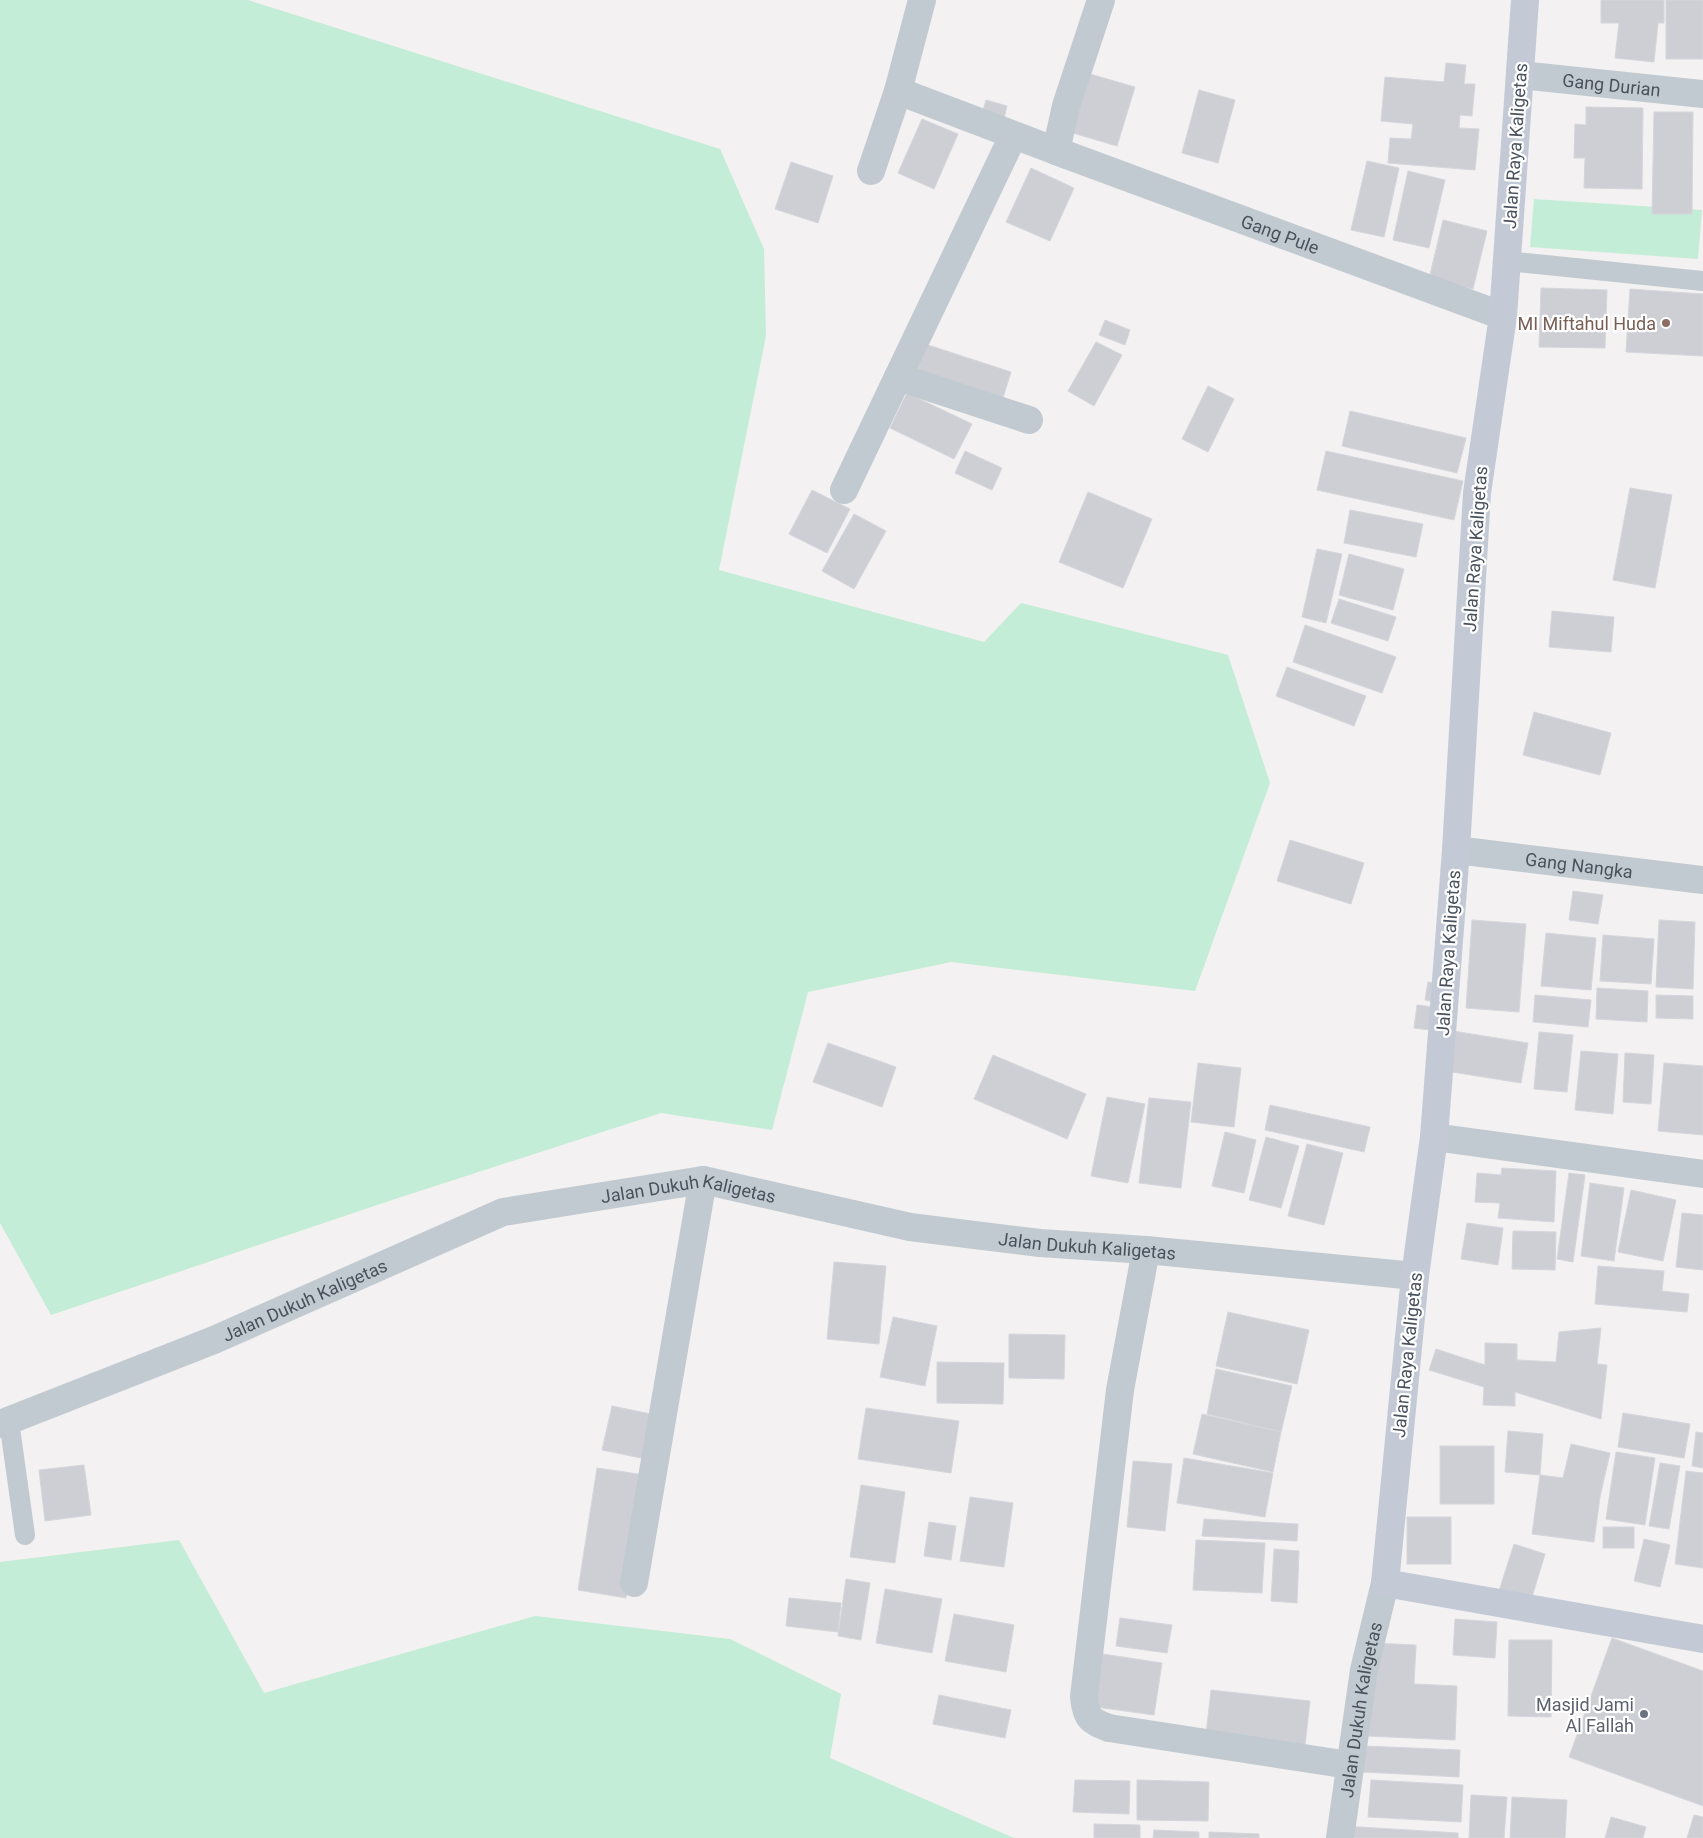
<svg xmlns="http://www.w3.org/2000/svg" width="1703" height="1838" viewBox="0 0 1703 1838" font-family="Roboto,sans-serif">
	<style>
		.green { fill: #c3edd6 }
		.building { fill: #cecfd5; stroke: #d5d6dc }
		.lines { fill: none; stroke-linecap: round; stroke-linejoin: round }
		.service { stroke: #c2cad1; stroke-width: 20 }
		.minor { stroke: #c2cad1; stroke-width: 28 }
		.secondary { stroke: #c3cad6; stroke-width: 28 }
		.education-dot { fill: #8d6e63; stroke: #fff; stroke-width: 2 }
		.worship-dot { fill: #6b7280; stroke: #fff; stroke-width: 2 }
		.labels { text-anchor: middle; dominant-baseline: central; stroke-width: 4.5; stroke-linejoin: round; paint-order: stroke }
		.street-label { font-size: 18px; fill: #4a525d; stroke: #fff }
		.education-label { font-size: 18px; fill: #785e54; stroke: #fff; text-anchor: end }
		.worship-label { font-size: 18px; fill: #5b616d; stroke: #fff; text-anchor: end }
	</style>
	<rect width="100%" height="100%" fill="#f3f1f1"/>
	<!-- green -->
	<g class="green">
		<path d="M 0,0 L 248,0 L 720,149 L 764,249 L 766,336 L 719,570 L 984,642 L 1021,603 L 1228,655 L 1270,783 L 1195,991 L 951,962 L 808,992 L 772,1130 L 661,1113 L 392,1200 L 51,1315 L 0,1223 Z"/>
		<path d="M 1534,199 L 1702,210 L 1698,259 L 1530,247 Z"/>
		<path d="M 179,1540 L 264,1693 L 535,1616 L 730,1639 L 841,1694 L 830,1758 L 1014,1838 L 0,1838 L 0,1562 Z"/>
	</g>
	<!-- building -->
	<g class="building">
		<path d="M 1601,0 L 1664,0 L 1664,23 L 1658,23 L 1654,62 L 1615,58 L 1619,23 L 1601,23 Z"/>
		<rect x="1666" y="0" width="37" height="59"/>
		<path d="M 1446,63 L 1466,65 L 1464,84 L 1475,84 L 1472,116 L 1460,115 L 1459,128 L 1479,129 L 1475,170 L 1388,163 L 1390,138 L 1411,139 L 1413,124 L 1381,121 L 1385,77 L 1444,82 Z"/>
		<path d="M 1083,72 L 1135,87 L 1117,146 L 1066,131 Z"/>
		<path d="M 1199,90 L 1235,100 L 1218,163 L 1182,153 Z"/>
		<path d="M 986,100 L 1007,106 L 1003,123 L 982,114 Z"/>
		<path d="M 1586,107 L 1643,108 L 1642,189 L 1584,188 L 1585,158 L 1574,158 L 1575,124 L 1586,125 Z"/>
		<path d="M 1654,112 L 1693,112 L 1692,214 L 1652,214 Z"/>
		<path d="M 922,119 L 958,134 L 934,189 L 898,173 Z"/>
		<path d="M 1367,161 L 1399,168 L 1384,237 L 1351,230 Z"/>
		<path d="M 791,162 L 833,176 L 818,223 L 775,209 Z"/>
		<path d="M 1031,168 L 1074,188 L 1050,241 L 1006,222 Z"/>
		<path d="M 1408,171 L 1445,180 L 1429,248 L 1393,240 Z"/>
		<path d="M 1443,220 L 1487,231 L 1473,289 L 1429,279 Z"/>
		<path d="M 1541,288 L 1607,290 L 1605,348 L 1539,347 Z"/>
		<path d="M 1630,289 L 1703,294 L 1703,356 L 1626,352 Z"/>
		<path d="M 1105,320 L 1130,330 L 1125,345 L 1099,335 Z"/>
		<path d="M 1096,342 L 1122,355 L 1094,406 L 1068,391 Z"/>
		<path d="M 925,344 L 1011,372 L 1001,404 L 915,375 Z"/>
		<path d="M 1208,386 L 1234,399 L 1208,452 L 1182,439 Z"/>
		<path d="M 907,393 L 972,424 L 954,459 L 890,428 Z"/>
		<path d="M 1350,411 L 1466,438 L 1457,473 L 1342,446 Z"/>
		<path d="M 965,451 L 1002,468 L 992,490 L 955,473 Z"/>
		<path d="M 1326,451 L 1463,481 L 1454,520 L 1317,490 Z"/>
		<path d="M 1630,488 L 1672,495 L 1655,588 L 1613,580 Z"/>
		<path d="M 812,490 L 850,509 L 827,553 L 789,534 Z"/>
		<path d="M 1088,492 L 1152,519 L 1123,588 L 1059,562 Z"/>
		<path d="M 1350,510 L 1423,524 L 1416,557 L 1344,543 Z"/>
		<path d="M 854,514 L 886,531 L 854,589 L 822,571 Z"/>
		<path d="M 1317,549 L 1342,554 L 1326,623 L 1302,617 Z"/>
		<path d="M 1349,554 L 1404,569 L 1393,610 L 1339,595 Z"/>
		<path d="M 1339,599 L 1396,617 L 1388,641 L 1331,623 Z"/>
		<path d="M 1552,611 L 1614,617 L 1611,652 L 1549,647 Z"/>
		<path d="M 1305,625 L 1396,657 L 1382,693 L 1293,662 Z"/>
		<path d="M 1287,667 L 1366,696 L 1354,726 L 1276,696 Z"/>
		<path d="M 1534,712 L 1611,733 L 1600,775 L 1523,755 Z"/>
		<path d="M 1290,840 L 1364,863 L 1351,904 L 1277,881 Z"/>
		<path d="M 1573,891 L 1603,895 L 1598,924 L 1569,920 Z"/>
		<path d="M 1472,920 L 1526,924 L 1519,1012 L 1466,1008 Z"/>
		<path d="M 1659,920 L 1695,922 L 1693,989 L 1656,987 Z"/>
		<path d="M 1546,933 L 1596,938 L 1591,990 L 1541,986 Z"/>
		<path d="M 1603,935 L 1654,939 L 1651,984 L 1600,981 Z"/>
		<path d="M 1428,982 L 1443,984 L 1441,1003 L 1425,1000 Z"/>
		<path d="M 1597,988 L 1648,991 L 1647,1022 L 1596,1019 Z"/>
		<path d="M 1535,995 L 1591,1000 L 1588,1027 L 1533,1022 Z"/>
		<path d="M 1656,995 L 1693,996 L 1693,1019 L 1656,1018 Z"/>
		<path d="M 1417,1005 L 1441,1008 L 1438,1031 L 1414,1028 Z"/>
		<path d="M 1453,1031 L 1528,1043 L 1521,1083 L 1446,1071 Z"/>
		<path d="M 1539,1032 L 1573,1035 L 1567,1092 L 1534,1089 Z"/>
		<path d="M 828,1043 L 896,1067 L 882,1107 L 813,1082 Z"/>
		<path d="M 1581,1051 L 1618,1054 L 1613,1114 L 1575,1110 Z"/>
		<path d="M 1625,1053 L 1654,1055 L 1651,1104 L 1623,1102 Z"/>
		<path d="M 993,1055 L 1086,1094 L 1067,1139 L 974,1099 Z"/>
		<path d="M 1198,1063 L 1241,1068 L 1234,1127 L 1191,1122 Z"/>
		<path d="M 1664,1063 L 1703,1066 L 1703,1135 L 1658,1131 Z"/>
		<path d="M 1107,1097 L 1145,1104 L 1128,1183 L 1091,1176 Z"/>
		<path d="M 1149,1098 L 1191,1102 L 1181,1188 L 1139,1183 Z"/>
		<path d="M 1270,1105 L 1370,1127 L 1364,1152 L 1265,1130 Z"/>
		<path d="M 1225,1132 L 1256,1140 L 1244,1193 L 1212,1186 Z"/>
		<path d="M 1266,1137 L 1299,1146 L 1281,1208 L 1249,1200 Z"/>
		<path d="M 1307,1144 L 1343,1153 L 1324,1225 L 1288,1216 Z"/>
		<path d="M 1502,1168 L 1556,1171 L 1554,1222 L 1498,1218 L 1500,1203 L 1475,1202 L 1477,1173 L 1501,1175 Z"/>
		<path d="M 1569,1173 L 1585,1175 L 1573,1262 L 1557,1259 Z"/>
		<path d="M 1590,1183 L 1624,1188 L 1614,1261 L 1581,1256 Z"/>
		<path d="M 1631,1190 L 1676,1200 L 1663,1261 L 1618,1252 Z"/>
		<path d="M 1682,1213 L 1703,1215 L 1703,1270 L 1676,1267 Z"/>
		<path d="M 1467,1223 L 1503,1228 L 1498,1265 L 1461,1259 Z"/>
		<path d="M 1513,1231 L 1556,1232 L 1555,1270 L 1512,1269 Z"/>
		<path d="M 834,1262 L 886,1266 L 879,1344 L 827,1339 Z"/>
		<path d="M 1598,1266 L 1664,1271 L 1662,1291 L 1689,1294 L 1687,1312 L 1595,1304 Z"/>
		<path d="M 1228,1312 L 1309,1330 L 1297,1384 L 1216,1366 Z"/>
		<path d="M 893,1317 L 937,1326 L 925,1386 L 880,1377 Z"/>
		<path d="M 1601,1328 L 1597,1364 L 1607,1365 L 1601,1419 L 1515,1392 L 1515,1406 L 1483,1405 L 1484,1387 L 1429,1370 L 1436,1349 L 1485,1365 L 1485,1343 L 1517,1344 L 1517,1360 L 1556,1362 L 1559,1332 Z"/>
		<path d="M 1009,1334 L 1065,1335 L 1064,1379 L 1009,1378 Z"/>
		<path d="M 937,1362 L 1004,1363 L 1003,1404 L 937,1403 Z"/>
		<path d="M 1216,1369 L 1292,1386 L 1281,1432 L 1207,1414 Z"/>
		<path d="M 612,1406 L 656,1415 L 646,1459 L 602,1450 Z"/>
		<path d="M 866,1408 L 959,1421 L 951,1473 L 858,1459 Z"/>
		<path d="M 1623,1413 L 1690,1424 L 1684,1458 L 1618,1447 Z"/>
		<path d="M 1202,1414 L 1281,1432 L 1273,1472 L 1193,1454 Z"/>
		<path d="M 1508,1431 L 1543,1434 L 1540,1475 L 1505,1472 Z"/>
		<path d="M 1696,1432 L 1703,1433 L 1703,1468 L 1692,1466 Z"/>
		<path d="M 1571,1444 L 1610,1453 L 1600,1497 L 1594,1542 L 1532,1534 L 1540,1475 L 1563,1478 Z"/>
		<rect x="1440" y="1446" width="54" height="58"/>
		<path d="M 1616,1452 L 1655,1458 L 1645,1525 L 1606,1519 Z"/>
		<path d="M 1184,1458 L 1273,1473 L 1265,1517 L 1177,1503 Z"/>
		<path d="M 1133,1461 L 1172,1464 L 1165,1531 L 1127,1527 Z"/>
		<path d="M 1660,1463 L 1680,1466 L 1669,1529 L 1649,1526 Z"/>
		<path d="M 84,1465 L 91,1515 L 45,1521 L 39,1470 Z"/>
		<path d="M 597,1468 L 645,1475 L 626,1598 L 578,1590 Z"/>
		<path d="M 1686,1471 L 1703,1473 L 1703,1568 L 1675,1564 Z"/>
		<path d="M 861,1485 L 905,1492 L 895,1563 L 850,1557 Z"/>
		<path d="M 970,1497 L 1013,1503 L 1004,1567 L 960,1561 Z"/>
		<rect x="1407" y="1517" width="44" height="47"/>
		<path d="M 1204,1519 L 1298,1524 L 1297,1541 L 1202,1536 Z"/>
		<path d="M 929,1522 L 956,1526 L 951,1560 L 924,1556 Z"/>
		<rect x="1603" y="1527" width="31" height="21"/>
		<path d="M 1644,1539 L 1670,1545 L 1660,1587 L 1634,1581 Z"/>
		<path d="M 1196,1540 L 1265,1543 L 1262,1593 L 1193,1590 Z"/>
		<path d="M 1514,1544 L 1545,1554 L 1530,1604 L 1498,1594 Z"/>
		<path d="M 1274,1549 L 1299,1551 L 1297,1603 L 1271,1601 Z"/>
		<path d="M 846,1579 L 870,1583 L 861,1640 L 838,1636 Z"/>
		<path d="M 885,1589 L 942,1599 L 932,1653 L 876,1643 Z"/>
		<path d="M 789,1598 L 841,1603 L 838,1632 L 786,1626 Z"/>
		<path d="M 954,1614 L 1014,1625 L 1006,1672 L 945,1661 Z"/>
		<path d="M 1120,1618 L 1172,1625 L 1167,1653 L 1116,1646 Z"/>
		<path d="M 1455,1619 L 1497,1622 L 1495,1658 L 1453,1655 Z"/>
		<path d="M 1612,1638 L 1703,1671 L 1703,1806 L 1569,1757 Z"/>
		<path d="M 1509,1640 L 1552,1640 L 1551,1717 L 1508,1716 Z"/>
		<path d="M 1372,1643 L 1416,1645 L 1414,1684 L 1457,1686 L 1455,1740 L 1367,1736 Z"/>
		<path d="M 1103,1654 L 1162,1663 L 1154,1715 L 1096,1707 Z"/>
		<path d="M 1211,1690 L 1310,1701 L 1305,1745 L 1206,1734 Z"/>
		<path d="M 939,1695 L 1011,1710 L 1005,1738 L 933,1724 Z"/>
		<path d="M 1364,1746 L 1460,1750 L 1459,1777 L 1363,1772 Z"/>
		<path d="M 1075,1780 L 1130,1781 L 1129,1814 L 1073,1812 Z"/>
		<path d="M 1137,1780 L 1209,1782 L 1208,1821 L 1137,1820 Z"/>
		<path d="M 1371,1780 L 1463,1785 L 1461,1822 L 1368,1817 Z"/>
		<path d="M 1471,1795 L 1507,1797 L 1504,1838 L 1469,1838 Z"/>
		<path d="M 1512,1797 L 1567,1800 L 1565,1838 L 1510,1838 Z"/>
		<path d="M 1694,1815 L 1703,1817 L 1703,1838 L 1687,1838 Z"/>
		<path d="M 1611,1817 L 1646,1827 L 1643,1838 L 1605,1838 Z"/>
		<path d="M 1094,1824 L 1140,1825 L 1140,1838 L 1094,1838 Z"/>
		<path d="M 1343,1826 L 1458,1833 L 1458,1838 L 1342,1838 Z"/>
		<path d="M 1154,1830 L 1199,1832 L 1199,1838 L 1153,1838 Z"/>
		<path d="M 1209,1832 L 1259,1834 L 1259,1838 L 1209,1838 Z"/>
	</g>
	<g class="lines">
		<!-- service -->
		<g class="service">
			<path d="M 1507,261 L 1703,281"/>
			<path d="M 9,1421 L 25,1535"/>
		</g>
		<!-- minor -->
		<g class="minor">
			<path id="s1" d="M 1520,75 L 1703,94"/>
			<path d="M 898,91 L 1056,151 L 1066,106 L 1101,0"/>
			<path id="s2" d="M 1056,151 L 1503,316"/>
			<path d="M 871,171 L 898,91 L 922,0"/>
			<path d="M 898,377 L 1029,420"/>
			<path d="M 844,490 L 1013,136"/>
			<path id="s3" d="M 1456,850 L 1703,880"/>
			<path d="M 1434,1137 L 1703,1174"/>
			<path d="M 1146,1250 L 1120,1390 L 1084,1697 C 1086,1718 1090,1721 1109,1728 L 1349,1765"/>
			<path id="s4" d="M 0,1424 L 214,1340 L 503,1212 L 703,1180 L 910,1227 L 1040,1243 L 1146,1250 L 1415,1276"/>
			<path d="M 634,1583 L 703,1180"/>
			<path id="s5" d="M 1340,1838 L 1364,1670 L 1385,1583"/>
		</g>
		<!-- secondary -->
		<path class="secondary" d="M 1525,0 L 1503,316 L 1477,493 L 1456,850 L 1434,1137 L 1415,1276 L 1385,1583 L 1703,1639"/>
	</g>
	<!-- markers -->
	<circle class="education-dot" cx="1666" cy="323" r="5"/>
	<circle class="worship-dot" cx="1644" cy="1714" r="5"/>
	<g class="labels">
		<!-- street labels -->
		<g class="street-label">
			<text stroke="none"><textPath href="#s1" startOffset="92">Gang Durian</textPath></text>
			<text transform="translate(1515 146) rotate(-86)">Jalan Raya Kaligetas</text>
			<text stroke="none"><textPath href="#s2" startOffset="239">Gang Pule</textPath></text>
			<text transform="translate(1475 549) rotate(-86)">Jalan Raya Kaligetas</text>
			<text stroke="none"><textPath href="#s3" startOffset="124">Gang Nangka</textPath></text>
			<text transform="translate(1448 953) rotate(-86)">Jalan Raya Kaligetas</text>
			<text stroke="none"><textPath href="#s4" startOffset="734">Jalan Dukuh Kaligetas</textPath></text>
			<text stroke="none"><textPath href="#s4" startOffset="1139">Jalan Dukuh Kaligetas</textPath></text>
			<text stroke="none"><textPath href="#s4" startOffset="329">Jalan Dukuh Kaligetas</textPath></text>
			<text transform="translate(1407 1355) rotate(-84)">Jalan Raya Kaligetas</text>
			<text stroke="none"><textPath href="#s5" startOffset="130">Jalan Dukuh Kaligetas</textPath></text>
		</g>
		<!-- education labels -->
		<g class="education-label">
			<text x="1656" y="323">MI Miftahul Huda</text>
		</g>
		<!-- worship labels -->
		<g class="worship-label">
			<text x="1634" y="1704">Masjid Jami<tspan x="1634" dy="21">Al Fallah</tspan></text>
		</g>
	</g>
</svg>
